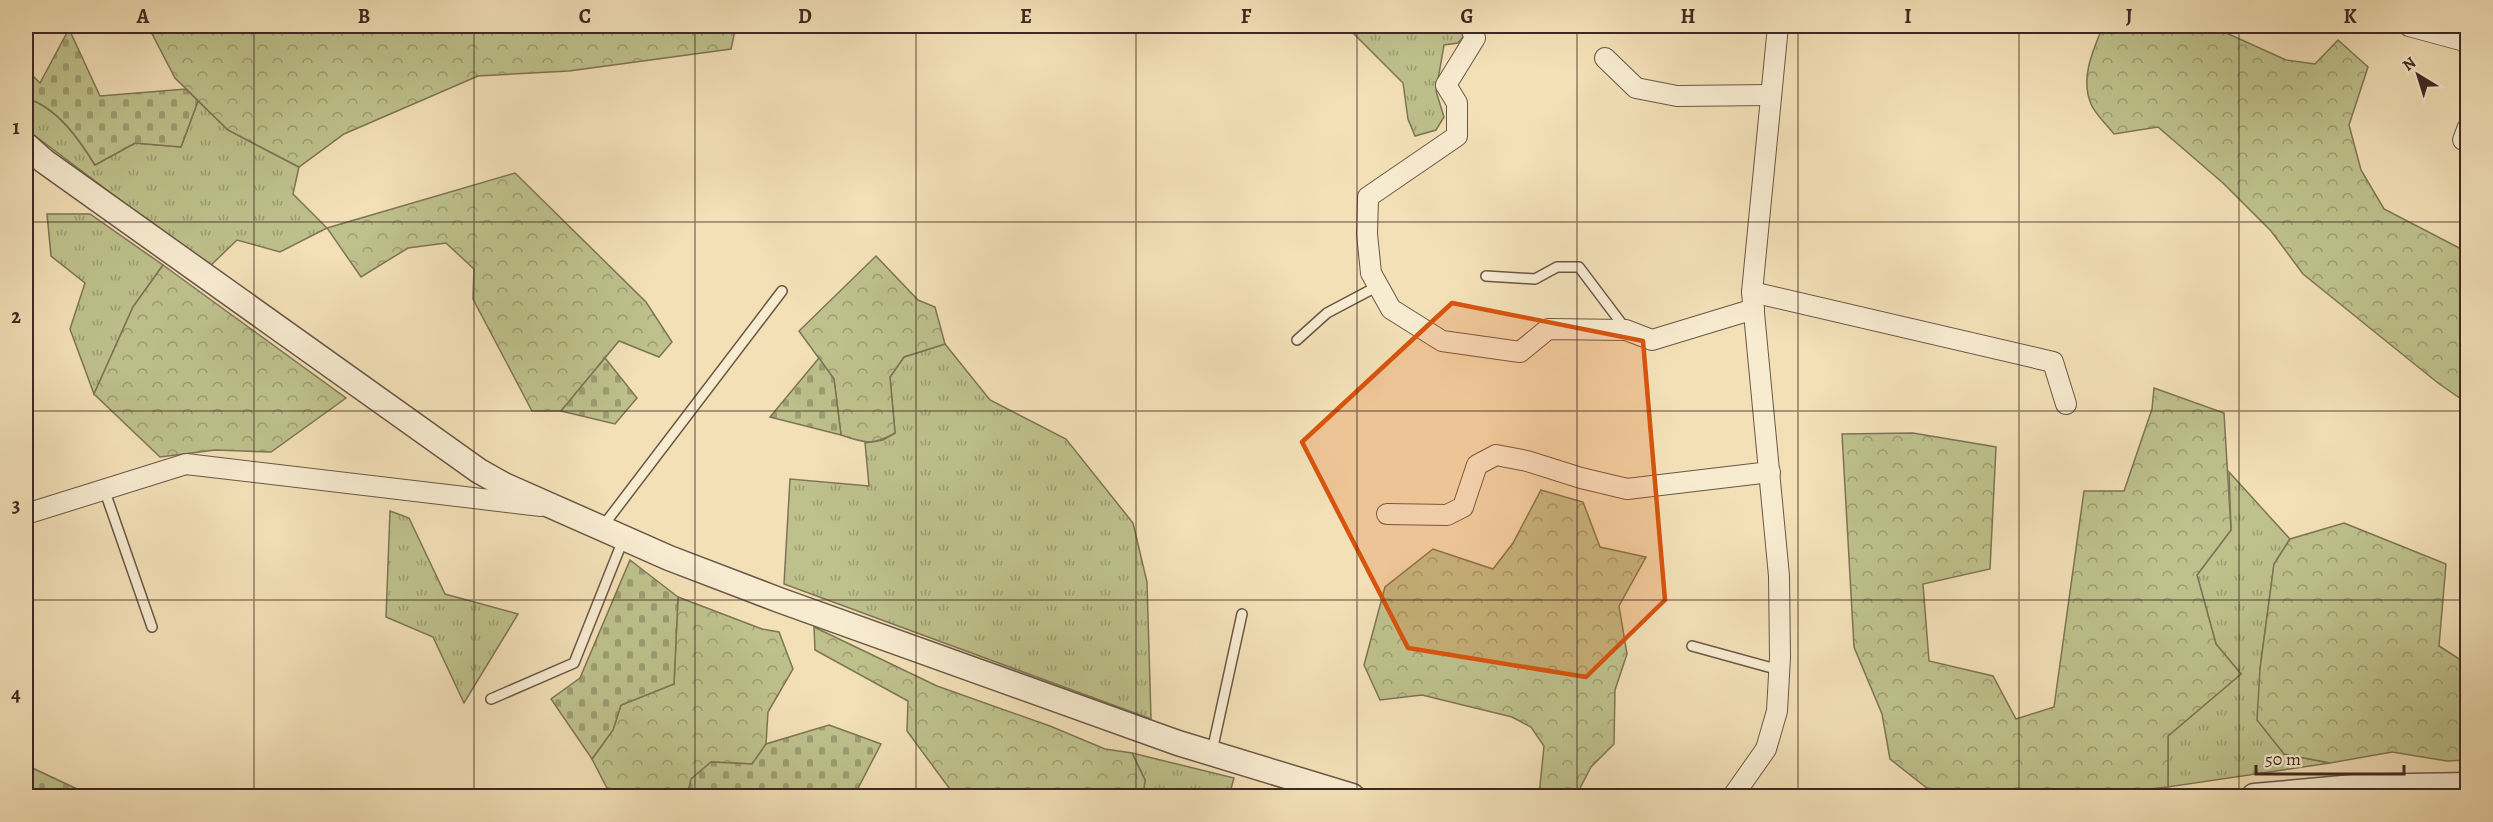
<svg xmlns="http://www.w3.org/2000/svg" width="2493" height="822" viewBox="0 0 2493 822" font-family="Alegreya,serif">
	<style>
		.grass { fill: url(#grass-tufts); stroke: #7e7456; stroke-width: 1.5 }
		.forest { fill: url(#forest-crowns); stroke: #7e7456; stroke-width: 1.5 }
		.cemetery { fill: url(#cemetery-stones); stroke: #7e7456; stroke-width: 1.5 }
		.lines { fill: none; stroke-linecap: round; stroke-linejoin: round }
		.service-casing { stroke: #6b5646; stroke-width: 12 }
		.minor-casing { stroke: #6b5646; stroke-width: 22 }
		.tertiary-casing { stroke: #6b5646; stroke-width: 27 }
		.service { stroke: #f7ebd0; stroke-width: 9 }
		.minor { stroke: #f7ebd0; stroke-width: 20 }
		.tertiary { stroke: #f7ebd0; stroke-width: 24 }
		.marked { fill: #d7540e; fill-opacity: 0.2; stroke: #d7540e; stroke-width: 4.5; stroke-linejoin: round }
		.grid { fill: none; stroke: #3e2820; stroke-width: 1.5; stroke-opacity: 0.55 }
		.neatline { fill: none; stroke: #3e2820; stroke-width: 2 }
		.grid-label { font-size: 20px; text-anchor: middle; font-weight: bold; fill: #3e2820 }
	</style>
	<defs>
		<pattern id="grass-tufts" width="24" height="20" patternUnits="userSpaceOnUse" patternTransform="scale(1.5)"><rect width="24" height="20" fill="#bec18c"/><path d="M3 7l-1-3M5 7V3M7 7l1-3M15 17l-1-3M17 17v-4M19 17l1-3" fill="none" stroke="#9c9d72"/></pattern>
		<pattern id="forest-crowns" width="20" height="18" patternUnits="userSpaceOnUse" patternTransform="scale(1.5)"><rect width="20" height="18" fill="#bec18c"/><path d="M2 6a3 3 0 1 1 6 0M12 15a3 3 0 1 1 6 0" fill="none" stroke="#9c9d72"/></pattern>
		<pattern id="cemetery-stones" width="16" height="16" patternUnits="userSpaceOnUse" patternTransform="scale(1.5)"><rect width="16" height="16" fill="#bec18c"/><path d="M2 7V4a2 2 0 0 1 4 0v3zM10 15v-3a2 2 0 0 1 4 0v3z" fill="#9c9d72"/></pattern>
	</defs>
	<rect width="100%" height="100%" fill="#f3e0b7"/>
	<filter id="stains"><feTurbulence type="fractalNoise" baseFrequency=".00333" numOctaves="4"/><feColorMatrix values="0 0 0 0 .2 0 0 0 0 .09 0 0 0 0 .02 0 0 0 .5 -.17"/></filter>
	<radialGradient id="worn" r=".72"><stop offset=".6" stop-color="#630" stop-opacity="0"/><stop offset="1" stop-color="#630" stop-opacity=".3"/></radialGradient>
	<!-- grass -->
	<g class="grass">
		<path d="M 1346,26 L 1472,26 L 1458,43 L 1444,45 L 1436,91 L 1444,117 L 1436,130 L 1415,136 L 1408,119 L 1403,83 Z"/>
		<path d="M 26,98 C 57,107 79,139 95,165 L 135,143 L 181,147 L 198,101 L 228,130 L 299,167 L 293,194 L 327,228 L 280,252 L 237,240 L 209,267 L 26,129 Z"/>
		<path d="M 47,214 L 90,214 L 163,265 L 133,307 L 94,394 L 70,329 L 85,283 L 51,256 Z"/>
		<path d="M 945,344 L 990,400 L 1066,439 L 1133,523 L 1147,582 L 1151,719 L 784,584 L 790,479 L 869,486 L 865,443 L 883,440 L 895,433 L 890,377 L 904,357 Z"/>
		<path d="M 2229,472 L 2290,539 L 2274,564 L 2260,669 L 2284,754 L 2330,763 L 2168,787 L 2168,736 L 2241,674 L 2216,644 L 2197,575 L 2231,530 Z"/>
		<path d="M 390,511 L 409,518 L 445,594 L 518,614 L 464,703 L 433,637 L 386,617 Z"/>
		<path d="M 1132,753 L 1234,778 L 1229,796 L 1143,796 L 1145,780 Z"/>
	</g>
	<!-- forest -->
	<g class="forest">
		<path d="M 148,26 L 736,26 L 731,49 L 569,71 L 478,76 L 344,134 L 299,167 L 228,130 L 175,78 Z"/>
		<path d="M 2103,26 L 2185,26 L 2196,33 L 2201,26 L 2211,26 L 2286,60 L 2315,64 L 2338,40 L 2368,67 L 2349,125 L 2361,170 L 2384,209 L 2467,252 L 2467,403 L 2438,383 L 2303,274 L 2271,231 L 2223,183 L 2158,127 L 2114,134 C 2107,125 2095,114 2091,104 C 2080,78 2093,50 2103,26 Z"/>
		<path d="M 515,173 L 646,302 L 672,342 L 659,357 L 619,341 L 561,411 L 532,411 L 473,299 L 474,269 L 446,243 L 408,248 L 361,277 L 327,228 Z"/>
		<path d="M 876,256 L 918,300 L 935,307 L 945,344 L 904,357 L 890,377 L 895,433 C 873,446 864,443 841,435 L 834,379 L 799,331 Z"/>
		<path d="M 163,265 L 346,398 L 271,452 L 215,450 L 160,457 L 94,394 L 133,307 Z"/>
		<path d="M 2154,388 L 2224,413 L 2231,530 L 2197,575 L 2216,644 L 2241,674 L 2168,736 L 2168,787 L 2086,796 L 1937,796 L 1890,759 L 1882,714 L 1854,647 L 1842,434 L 1913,433 L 1996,447 L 1990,569 L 1923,584 L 1929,661 L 1993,676 L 2016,719 L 2054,707 L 2084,491 L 2124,491 L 2152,409 Z"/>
		<path d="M 1541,490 L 1583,502 L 1600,547 L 1646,557 L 1619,606 L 1627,654 L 1615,690 L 1614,744 L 1591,767 L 1576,796 L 1539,796 L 1544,746 L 1531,727 L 1512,717 L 1422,695 L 1380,700 L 1364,665 L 1385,587 L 1433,549 L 1493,569 L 1513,543 Z"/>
		<path d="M 2344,523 L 2446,564 L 2439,646 L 2467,664 L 2467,760 L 2447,761 L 2392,752 L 2330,763 L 2284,754 L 2257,720 L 2260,669 L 2274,564 L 2290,539 Z"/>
		<path d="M 678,597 L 762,629 L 779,632 L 793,669 L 768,712 L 766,744 L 753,764 L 711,762 L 692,779 L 687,796 L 611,796 L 592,759 L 613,730 L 621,705 L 674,684 Z"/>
		<path d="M 814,627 L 937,686 L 1050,726 L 1105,749 L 1132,753 L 1145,780 L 1143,796 L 955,796 L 907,731 L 908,701 L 815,650 Z"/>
	</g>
	<!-- cemetery -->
	<g class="cemetery">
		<path d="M 69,29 L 100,96 L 186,89 L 198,101 L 181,147 L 135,143 L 95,165 C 79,139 57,107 26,98 L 26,69 L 40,83 Z"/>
		<path d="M 605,358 L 637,398 L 615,424 L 561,411 Z"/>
		<path d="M 819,358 L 834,379 L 841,435 L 770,417 Z"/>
		<path d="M 630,560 L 678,597 L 674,684 L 621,705 L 613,730 L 592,759 L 551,699 L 580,678 Z"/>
		<path d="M 829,725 L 881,744 L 854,796 L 687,796 L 691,779 L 711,762 L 752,764 L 766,744 Z"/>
		<path d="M 26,765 L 92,796 L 26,796 Z"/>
	</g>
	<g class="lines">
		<defs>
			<g id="service">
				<path d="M 1486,276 L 1535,279 L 1557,267 L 1579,267 L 1625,328"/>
				<path d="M 1297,340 L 1327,313 L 1378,286"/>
				<path d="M 104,489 L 152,627"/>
				<path d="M 603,526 L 782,291"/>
				<path d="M 1692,646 L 1779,670"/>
				<path d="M 491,699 L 574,663 L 623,540"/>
				<path d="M 1212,751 L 1242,614"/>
			</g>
			<g id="minor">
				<path d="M 1470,26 L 1475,38 L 1446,85 L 1457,103 L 1457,136 L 1368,197 L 1367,234 L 1371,273 L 1391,309 L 1442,341 L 1520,352 L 1548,329 L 1626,330 L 1652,340 L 1754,309"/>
				<path d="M 2409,26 L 2468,42"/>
				<path d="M 1605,58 L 1636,88 L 1677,96 L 1771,95"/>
				<path d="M 2463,140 L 2468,127"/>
				<path d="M 1752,292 L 2053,362 L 2066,404"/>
				<path d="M 26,514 L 186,464 L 541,506"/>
				<path d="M 1387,514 L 1447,515 L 1463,507 L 1477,465 L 1496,455 L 1527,461 L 1581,478 L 1627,489 L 1770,472"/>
				<path d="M 1733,796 L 1766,749 L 1777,711 L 1780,657 L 1779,576 L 1752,292 L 1778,26"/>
			</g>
			<g id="tertiary">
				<path d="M 26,145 L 44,161 L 479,471 L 504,485 L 669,558 L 779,600 L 1178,743 L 1352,796"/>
				<path d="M 2254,796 L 2354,787 L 2468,785"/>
			</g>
		</defs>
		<!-- service casing -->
		<use href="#service" class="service-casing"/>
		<!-- minor casing -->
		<use href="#minor" class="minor-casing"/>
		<!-- tertiary casing -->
		<use href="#tertiary" class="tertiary-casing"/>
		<!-- service -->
		<use href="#service" class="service"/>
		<!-- minor -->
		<use href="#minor" class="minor"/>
		<!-- tertiary -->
		<use href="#tertiary" class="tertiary"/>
	</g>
	<!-- marked area -->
	<path class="marked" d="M 1452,303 L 1643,341 L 1665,600 L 1586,677 L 1408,648 L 1302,442 Z"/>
	<!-- grid -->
	<path class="grid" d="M 254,26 L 254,796M 474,26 L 474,796M 695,26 L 695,796M 916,26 L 916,796M 1136,26 L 1136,796M 1357,26 L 1357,796M 1577,26 L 1577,796M 1798,26 L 1798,796M 2019,26 L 2019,796M 2239,26 L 2239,796M 26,222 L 2468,222M 26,411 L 2468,411M 26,600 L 2468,600"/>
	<!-- margin -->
	<rect width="2493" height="822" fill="none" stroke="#f3e0b7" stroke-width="66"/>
	<!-- north arrow -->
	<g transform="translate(2418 75) rotate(322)" stroke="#f7ebd0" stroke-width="4.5" paint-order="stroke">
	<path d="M0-4.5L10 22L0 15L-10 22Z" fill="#3e2820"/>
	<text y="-9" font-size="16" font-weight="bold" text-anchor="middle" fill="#3e2820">N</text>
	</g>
	<!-- scale -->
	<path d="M2256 765v9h148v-9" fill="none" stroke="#3e2820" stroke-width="3"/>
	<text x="2265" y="765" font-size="18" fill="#3e2820" stroke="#f7ebd0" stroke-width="4.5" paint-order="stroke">50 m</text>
	<rect x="33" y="33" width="2427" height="756" class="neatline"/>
	<g class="grid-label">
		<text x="143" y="23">A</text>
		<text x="364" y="23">B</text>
		<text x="585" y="23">C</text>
		<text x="805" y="23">D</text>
		<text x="1026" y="23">E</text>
		<text x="1246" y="23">F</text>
		<text x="1467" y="23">G</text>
		<text x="1688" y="23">H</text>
		<text x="1908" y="23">I</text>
		<text x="2129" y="23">J</text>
		<text x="2350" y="23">K</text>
		<text x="16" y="134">1</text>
		<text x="16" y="323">2</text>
		<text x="16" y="512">3</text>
		<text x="16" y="701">4</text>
	</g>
	<rect width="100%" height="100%" filter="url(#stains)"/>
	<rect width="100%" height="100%" fill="url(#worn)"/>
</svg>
